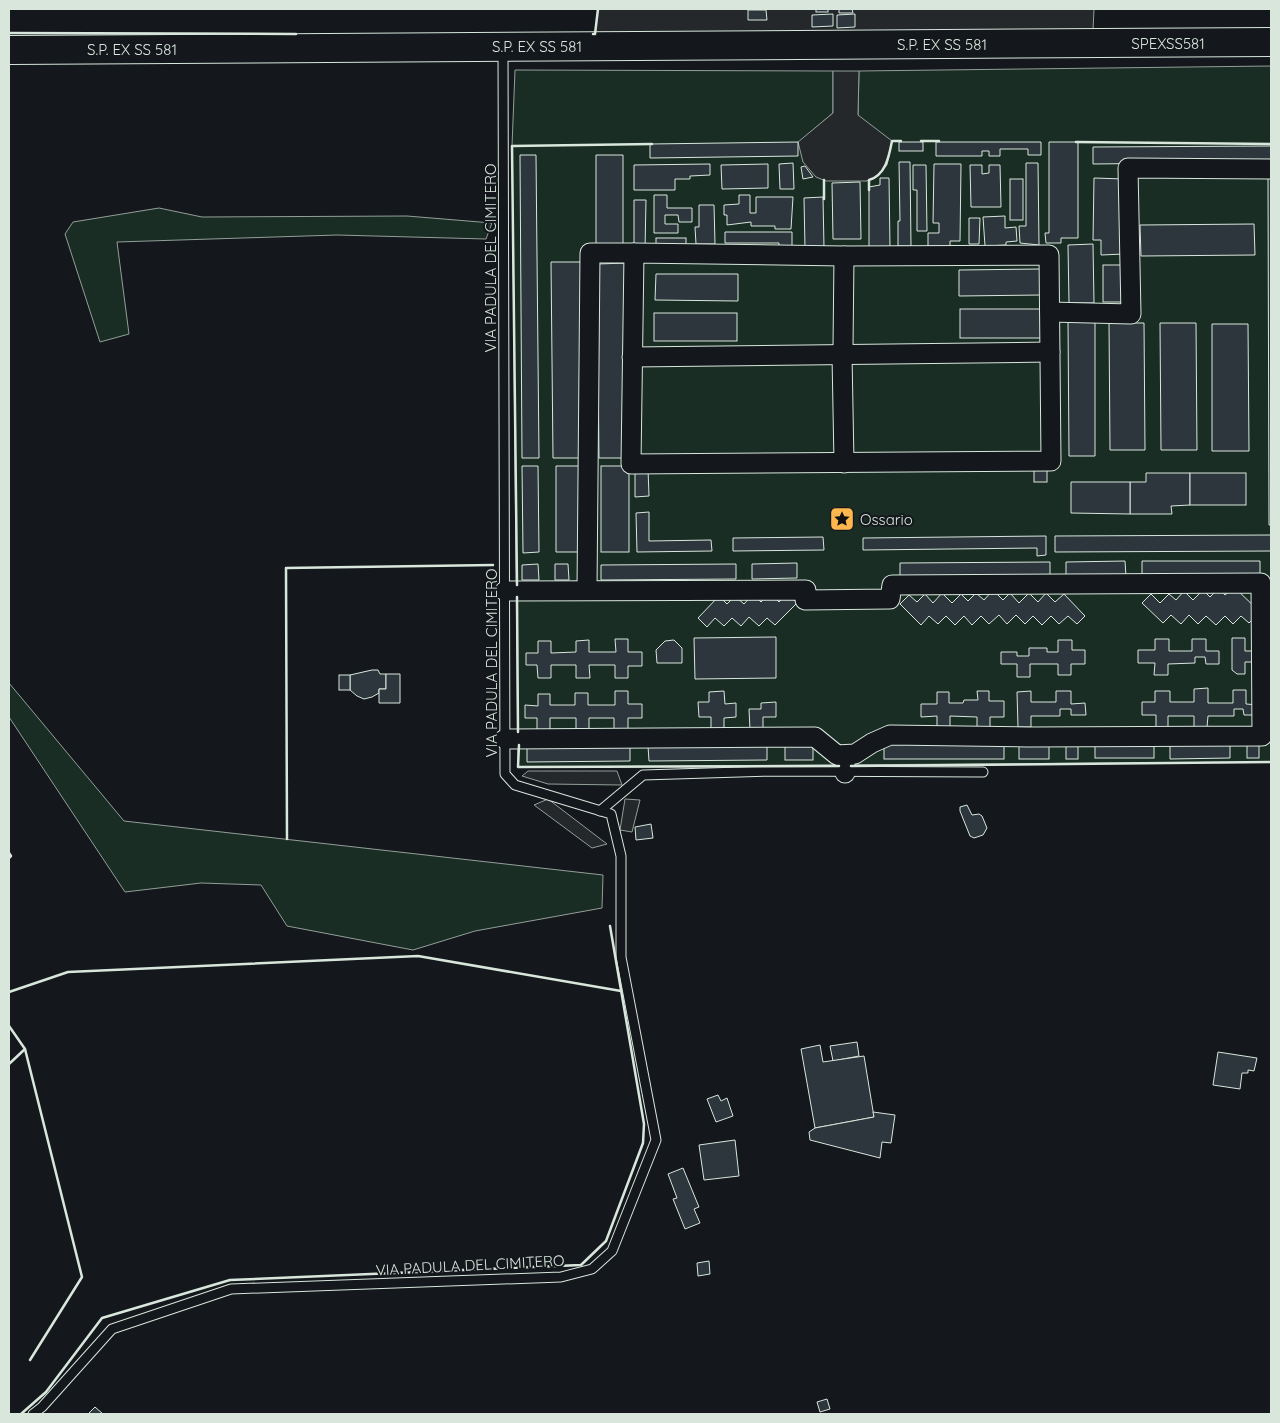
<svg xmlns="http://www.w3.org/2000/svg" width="1280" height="1423" viewBox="0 0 1280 1423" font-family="Quicksand,sans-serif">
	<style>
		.green { fill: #1a2d24; stroke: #939e99 }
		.parking { fill: #24282b; stroke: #939e99 }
		.building { fill: #2c363c; stroke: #d8e6dc }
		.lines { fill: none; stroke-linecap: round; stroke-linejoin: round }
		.lane-casing { stroke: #d8e6dc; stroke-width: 11 }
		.street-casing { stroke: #d8e6dc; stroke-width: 21 }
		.primary-casing { stroke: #d8e6dc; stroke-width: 30 }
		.lane { stroke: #14181c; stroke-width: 9 }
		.street { stroke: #14181c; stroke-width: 19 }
		.primary { stroke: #14181c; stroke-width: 28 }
		.wall { stroke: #d8e6dc; stroke-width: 2.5 }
		.labels { text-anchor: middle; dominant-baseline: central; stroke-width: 4; stroke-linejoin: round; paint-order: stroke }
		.street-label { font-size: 15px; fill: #d8e6dc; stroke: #14181c }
		.poi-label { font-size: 15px; fill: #d8e6dc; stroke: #14181c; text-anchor: start }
	</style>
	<rect width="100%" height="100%" fill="#14181c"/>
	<!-- green -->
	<g class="green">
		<path d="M 1271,66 L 1271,762 L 518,767 L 512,146 L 515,70 L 833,71 L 833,113 L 799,142 L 866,181 L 875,178 L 887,165 L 858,115 L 859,71 Z"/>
		<path d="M 159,208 L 202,217 L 407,216 L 492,223 L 486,239 L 337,235 L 117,242 L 129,334 L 100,342 L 65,234 L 73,222 Z"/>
		<path d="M 9,683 L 124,821 L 603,875 L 602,908 L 475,931 L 413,950 L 287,926 L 261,885 L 201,883 L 125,892 L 9,717 Z"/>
	</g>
	<!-- parking -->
	<g class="parking">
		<path d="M 598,9 L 1094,9 L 1093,30 L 595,34 Z"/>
		<path d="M 833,71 L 859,71 L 858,115 L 892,141 L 887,165 L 875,178 L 866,181 L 826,181 L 816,177 L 803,162 L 798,142 L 833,113 Z"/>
		<path d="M 528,771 L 617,771 L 622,785 L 548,784 L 522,776 Z"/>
		<path d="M 548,799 L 607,844 L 592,848 L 534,805 Z"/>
		<path d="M 625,799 L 640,800 L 632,832 L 620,830 Z"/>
	</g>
	<!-- building -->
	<g class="building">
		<rect x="816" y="9" width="12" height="3"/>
		<path d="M 839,9 L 852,9 L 853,13 L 839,13 Z"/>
		<path d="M 748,10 L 766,10 L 767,20 L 748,20 Z"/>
		<path d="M 833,14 L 833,26 L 812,27 L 812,15 Z"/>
		<path d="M 855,14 L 855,27 L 837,28 L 837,15 Z"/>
		<path d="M 798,142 L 798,156 L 650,158 L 650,144 Z"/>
		<rect x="899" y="142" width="24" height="9"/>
		<path d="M 936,142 L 1041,142 L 1041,155 L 1028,155 L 1028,149 L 1000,149 L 1000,156 L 989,156 L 989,151 L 982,151 L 982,156 L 936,156 Z"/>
		<path d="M 1049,142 L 1078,142 L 1078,238 L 1061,238 L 1061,243 L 1046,243 L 1045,233 L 1049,233 Z"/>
		<path d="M 1271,146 L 1271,162 L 1093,164 L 1093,147 Z"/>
		<path d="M 520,155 L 536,155 L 539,458 L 522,458 Z"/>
		<path d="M 596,155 L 623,155 L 623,244 L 596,245 Z"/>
		<path d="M 899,162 L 910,162 L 911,246 L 898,246 L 898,221 L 900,221 Z"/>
		<path d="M 793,163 L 794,189 L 780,189 L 779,164 Z"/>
		<path d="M 1026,163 L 1038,163 L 1039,245 L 1020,243 L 1019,226 L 1026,226 Z"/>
		<path d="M 710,164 L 710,175 L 690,176 L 690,179 L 675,179 L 675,190 L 634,190 L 634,165 Z"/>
		<path d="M 768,164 L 768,188 L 722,189 L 721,165 Z"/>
		<path d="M 934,164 L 961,164 L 960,241 L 950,241 L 950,246 L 928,246 L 928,233 L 939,233 L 939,223 L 933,223 Z"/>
		<path d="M 913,165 L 926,165 L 927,231 L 917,231 L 917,190 L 913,190 Z"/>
		<path d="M 970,165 L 982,165 L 982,174 L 989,173 L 989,165 L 1000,165 L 1001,207 L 971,207 Z"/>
		<path d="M 805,166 L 813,177 L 803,179 L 801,167 Z"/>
		<path d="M 880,178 L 889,178 L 890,248 L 869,249 L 869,187 L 880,185 Z"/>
		<path d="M 1094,178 L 1124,179 L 1124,254 L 1101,255 L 1101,240 L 1093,240 Z"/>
		<path d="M 1268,178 L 1271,178 L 1271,525 L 1269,525 Z"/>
		<rect x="1010" y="179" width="13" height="41"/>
		<path d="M 860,182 L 861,239 L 833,239 L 832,183 Z"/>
		<path d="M 654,195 L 667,195 L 667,208 L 692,208 L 692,222 L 679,222 L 678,215 L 665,215 L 665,224 L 678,224 L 678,233 L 654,233 Z"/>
		<path d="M 739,195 L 750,195 L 750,213 L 756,213 L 756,197 L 793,197 L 791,229 L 775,229 L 775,226 L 751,226 L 751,222 L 727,225 L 727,215 L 724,215 L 724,205 L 739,204 Z"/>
		<path d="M 823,197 L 824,248 L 805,248 L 804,198 Z"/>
		<path d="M 634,200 L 646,200 L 645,250 L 634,249 Z"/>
		<path d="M 699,205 L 714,205 L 715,244 L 696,244 L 695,227 L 699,227 Z"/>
		<path d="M 1005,216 L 1005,228 L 1016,227 L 1017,241 L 1006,242 L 1006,245 L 985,246 L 983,217 Z"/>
		<path d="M 969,218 L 980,218 L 979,244 L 969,244 Z"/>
		<path d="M 1254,224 L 1255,255 L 1141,256 L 1140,225 Z"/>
		<path d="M 725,232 L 792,232 L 792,246 L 779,247 L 779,243 L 725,243 Z"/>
		<rect x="656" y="238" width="30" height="10"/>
		<path d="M 1093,244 L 1094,303 L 1069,303 L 1068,245 Z"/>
		<path d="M 551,262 L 582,262 L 584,458 L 553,458 Z"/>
		<path d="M 628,263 L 630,458 L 599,458 L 597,264 Z"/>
		<rect x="1103" y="265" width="22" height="37"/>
		<path d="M 1041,269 L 1042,295 L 959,296 L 959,270 Z"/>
		<path d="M 656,274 L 738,274 L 738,301 L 655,300 Z"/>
		<rect x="960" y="309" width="81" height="29"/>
		<rect x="654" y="313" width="83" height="28"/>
		<path d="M 1068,321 L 1095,321 L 1095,456 L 1069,456 Z"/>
		<path d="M 1109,323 L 1144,323 L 1145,450 L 1110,450 Z"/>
		<path d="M 1160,323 L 1196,323 L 1197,450 L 1161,450 Z"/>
		<path d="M 1212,324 L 1248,324 L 1249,451 L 1212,451 Z"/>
		<path d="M 522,466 L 538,466 L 539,552 L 523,553 Z"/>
		<path d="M 556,466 L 584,466 L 585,552 L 556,552 Z"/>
		<rect x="601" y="466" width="28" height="86"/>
		<path d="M 635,469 L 648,469 L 649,496 L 635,497 Z"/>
		<rect x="1034" y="470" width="13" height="12"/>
		<path d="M 1146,473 L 1190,473 L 1190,505 L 1171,506 L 1172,514 L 1130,514 L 1130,482 L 1146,482 Z"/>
		<rect x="1190" y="473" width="56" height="32"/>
		<path d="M 1071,482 L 1130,482 L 1130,514 L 1071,513 Z"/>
		<path d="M 649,512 L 649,541 L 711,540 L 712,551 L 637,552 L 636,513 Z"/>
		<path d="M 1271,535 L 1271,551 L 1055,552 L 1055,536 Z"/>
		<path d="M 1046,536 L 1046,555 L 1037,556 L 1037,548 L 863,550 L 863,538 Z"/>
		<path d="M 823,537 L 824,550 L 733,551 L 733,538 Z"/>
		<path d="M 1125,561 L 1126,577 L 1066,578 L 1066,562 Z"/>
		<path d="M 1142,561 L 1260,561 L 1260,576 L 1142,577 Z"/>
		<path d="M 1050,562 L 1050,578 L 900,579 L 900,563 Z"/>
		<path d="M 797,563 L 797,578 L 752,579 L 752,564 Z"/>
		<path d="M 538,564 L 539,580 L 522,580 L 522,565 Z"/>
		<path d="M 555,564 L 568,564 L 569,580 L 555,580 Z"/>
		<path d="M 736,564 L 736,579 L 601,580 L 601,565 Z"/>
		<path d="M 1234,587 L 1260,612 L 1249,623 L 1241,616 L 1233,624 L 1225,616 L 1216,625 L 1206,616 L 1198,624 L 1189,615 L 1181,624 L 1171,615 L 1163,623 L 1142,603 L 1151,594 L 1160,603 L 1169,594 L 1176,600 L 1184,591 L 1193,600 L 1203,590 L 1210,597 L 1219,588 L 1225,595 Z"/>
		<path d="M 993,590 L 1003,600 L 1010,593 L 1019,603 L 1029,593 L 1038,602 L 1046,593 L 1055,602 L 1064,594 L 1085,616 L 1077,624 L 1068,616 L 1059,624 L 1051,616 L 1042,625 L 1033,616 L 1025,624 L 1016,615 L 1007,624 L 999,615 L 989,624 L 981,616 L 972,625 L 964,616 L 955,625 L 946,616 L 938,624 L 929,616 L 921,625 L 900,604 L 909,595 L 917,602 L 925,594 L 933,603 L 942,593 L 952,603 L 961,594 L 968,601 L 976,593 L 984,600 Z"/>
		<path d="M 770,593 L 779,602 L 787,593 L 797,603 L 775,625 L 767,618 L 759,626 L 749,617 L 741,626 L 732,618 L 724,626 L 715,618 L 707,627 L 698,618 L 719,596 L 727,604 L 735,596 L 744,604 L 753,594 L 761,602 Z"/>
		<path d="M 776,637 L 776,678 L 695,679 L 694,638 Z"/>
		<path d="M 1232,638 L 1245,638 L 1245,651 L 1260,651 L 1260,662 L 1245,662 L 1245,674 L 1237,674 L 1232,670 Z"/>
		<path d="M 615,639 L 628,639 L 628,652 L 642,652 L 642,666 L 628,666 L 628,678 L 615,678 L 615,665 L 589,665 L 590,678 L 576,678 L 576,665 L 551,665 L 551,678 L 538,678 L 537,665 L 526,665 L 526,653 L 538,653 L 538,641 L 551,641 L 551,653 L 576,652 L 576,641 L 589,640 L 589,652 L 616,652 Z"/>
		<path d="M 1155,639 L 1169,639 L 1169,651 L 1192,651 L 1192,639 L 1206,639 L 1206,651 L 1219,651 L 1219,664 L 1206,664 L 1205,657 L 1195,657 L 1195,663 L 1168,664 L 1168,675 L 1154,675 L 1155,663 L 1138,663 L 1138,650 L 1155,650 Z"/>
		<path d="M 674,640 L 682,648 L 682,663 L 657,663 L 656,650 L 665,641 Z"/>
		<path d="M 1058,640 L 1072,640 L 1072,650 L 1085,650 L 1085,664 L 1071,664 L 1071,675 L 1058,675 L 1058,664 L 1030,664 L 1030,677 L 1017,677 L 1017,664 L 1001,664 L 1001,652 L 1017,652 L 1017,656 L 1029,656 L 1029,648 L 1047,648 L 1047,652 L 1058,652 Z"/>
		<path d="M 372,670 L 378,670 L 380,674 L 386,674 L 386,689 L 379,689 L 379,693 L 372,697 L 364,699 L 357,696 L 350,690 L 350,675 Z"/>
		<path d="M 386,674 L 400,674 L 400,703 L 379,703 L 379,689 L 386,689 Z"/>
		<rect x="339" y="675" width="11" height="15"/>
		<path d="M 1208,688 L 1208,703 L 1233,703 L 1233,690 L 1246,690 L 1246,704 L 1259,705 L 1259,715 L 1244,715 L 1243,709 L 1234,709 L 1234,716 L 1208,716 L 1207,727 L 1194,727 L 1194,716 L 1168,716 L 1168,727 L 1156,727 L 1156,715 L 1142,715 L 1142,702 L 1155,702 L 1155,691 L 1170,691 L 1170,702 L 1194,702 L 1194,689 Z"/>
		<path d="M 615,691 L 628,691 L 628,704 L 642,704 L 642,718 L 628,718 L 628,731 L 614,730 L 614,718 L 589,718 L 589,731 L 576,731 L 576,718 L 550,718 L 550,731 L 537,731 L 537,718 L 525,718 L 525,705 L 538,706 L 538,694 L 550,694 L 550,705 L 575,705 L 575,693 L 588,693 L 588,705 L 615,705 Z"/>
		<path d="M 724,691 L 725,704 L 736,703 L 736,717 L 724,718 L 724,729 L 711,729 L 711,717 L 699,717 L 698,702 L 709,702 L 709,692 Z"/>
		<path d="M 977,691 L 989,691 L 989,701 L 1004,701 L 1004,717 L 990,717 L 990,728 L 977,728 L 977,717 L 950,716 L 950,729 L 937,729 L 937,716 L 921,717 L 921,704 L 937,704 L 937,692 L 949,692 L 949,703 L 963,703 L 964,700 L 978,700 Z"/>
		<path d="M 1031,691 L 1031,702 L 1056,702 L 1056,691 L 1071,691 L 1071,704 L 1085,703 L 1086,715 L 1071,715 L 1071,709 L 1060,709 L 1060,716 L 1031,716 L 1031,727 L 1018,727 L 1017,692 Z"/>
		<path d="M 776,702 L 776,717 L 763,717 L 763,729 L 750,730 L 749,709 L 761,709 L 761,703 Z"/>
		<rect x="1095" y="742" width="59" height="16"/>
		<rect x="1247" y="742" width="12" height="16"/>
		<rect x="884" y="743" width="120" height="16"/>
		<path d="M 1170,743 L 1230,743 L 1230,758 L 1170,759 Z"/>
		<rect x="1019" y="744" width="30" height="15"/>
		<rect x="1066" y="744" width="12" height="15"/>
		<path d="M 630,745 L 630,761 L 527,762 L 527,746 Z"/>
		<path d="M 767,745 L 767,760 L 649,761 L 648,746 Z"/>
		<rect x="785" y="745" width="28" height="15"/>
		<path d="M 967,805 L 972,815 L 979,814 L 982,816 L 987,828 L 983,835 L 974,838 L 970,836 L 960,811 L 960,807 Z"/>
		<path d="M 651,824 L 653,838 L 636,840 L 635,827 Z"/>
		<path d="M 857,1042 L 859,1056 L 833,1061 L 830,1046 Z"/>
		<path d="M 820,1045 L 823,1062 L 864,1056 L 874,1117 L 815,1128 L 801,1049 Z"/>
		<path d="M 1218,1052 L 1257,1058 L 1254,1071 L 1248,1070 L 1248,1073 L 1242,1073 L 1240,1089 L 1213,1085 Z"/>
		<path d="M 718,1095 L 721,1101 L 727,1098 L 733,1116 L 716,1122 L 707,1099 Z"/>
		<path d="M 873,1112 L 895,1115 L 891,1143 L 882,1142 L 880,1158 L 810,1140 L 809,1132 L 815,1128 L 874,1117 Z"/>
		<path d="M 735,1140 L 739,1176 L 704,1180 L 699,1145 Z"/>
		<path d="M 683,1168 L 699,1207 L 694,1209 L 700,1223 L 685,1229 L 673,1199 L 677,1198 L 668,1174 Z"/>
		<path d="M 709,1261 L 710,1274 L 698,1276 L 697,1263 Z"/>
		<path d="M 827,1399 L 830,1409 L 820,1412 L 817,1402 Z"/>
		<path d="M 95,1407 L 103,1414 L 88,1414 Z"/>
	</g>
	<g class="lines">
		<defs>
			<g id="lane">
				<path d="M 600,811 L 643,775 L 773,771 L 983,772"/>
				<path d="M 33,1414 L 42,1407 L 112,1329 L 231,1289 L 561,1277 L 592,1269 L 612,1251 L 656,1140 L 621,957 L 621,856 L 611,814 L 515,785 L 505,774 L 503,49"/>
			</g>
			<g id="street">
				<path d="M 634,253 L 844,256 L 1049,255 L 1051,461 L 631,464 Z"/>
				<path d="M 1050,312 L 1131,314 L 1128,168 L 1271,169"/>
				<path d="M 843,347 L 844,256"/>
				<path d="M 842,355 L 844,463"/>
				<path d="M 632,357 L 1050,352"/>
				<path d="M 587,590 L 590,253 L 634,253"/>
				<path d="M 505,591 L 806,590 L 805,600 L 890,599 L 892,585 L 1261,583 L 1262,736 L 1028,737 L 890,735 L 872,743 L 855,754 L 837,755 L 815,737 L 505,739"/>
				<path d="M 845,755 L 845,773"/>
			</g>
			<path id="primary" d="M 9,50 L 1271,42"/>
		</defs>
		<!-- lane casing -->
		<use href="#lane" class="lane-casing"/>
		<!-- street casing -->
		<use href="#street" class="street-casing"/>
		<!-- primary casing -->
		<use href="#primary" class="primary-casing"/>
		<!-- lane -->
		<use href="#lane" class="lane"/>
		<!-- street -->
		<use href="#street" class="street"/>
		<!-- primary -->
		<use href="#primary" class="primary"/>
		<!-- wall -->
		<g class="wall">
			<path d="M 9,33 L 296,34"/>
			<path d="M 593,34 L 595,34 L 598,9"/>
			<path d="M 921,141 L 939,141"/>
			<path d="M 1076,142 L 1271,144"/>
			<path d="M 824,180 L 824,199"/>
			<path d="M 869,190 L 869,180 C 886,175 889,156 892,141 L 901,141"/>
			<path d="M 517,585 L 512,146 L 652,144"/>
			<path d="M 517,597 L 518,732"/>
			<path d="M 519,745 L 518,767 L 839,766"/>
			<path d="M 851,766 L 1271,762"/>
			<path d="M 287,839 L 286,568 L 493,565"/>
			<path d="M 9,853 L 11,856 L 9,858"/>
			<path d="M 9,992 L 68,972 L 418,956 L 621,991"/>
			<path d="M 9,1026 L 25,1049 L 82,1277 L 30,1360"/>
			<path d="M 9,1064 L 25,1049"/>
			<path d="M 21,1414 L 46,1392 L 102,1318 L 230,1280 L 581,1265 L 606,1241 L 643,1143 L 644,1124 L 610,926"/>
		</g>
	</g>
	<!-- icons -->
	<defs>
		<symbol id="sight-square" viewBox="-11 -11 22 22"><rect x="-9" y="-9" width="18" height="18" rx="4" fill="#ffb74d" stroke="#14181c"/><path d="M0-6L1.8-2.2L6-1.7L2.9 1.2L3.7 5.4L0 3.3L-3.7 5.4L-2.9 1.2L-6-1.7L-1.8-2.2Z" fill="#111"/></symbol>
	</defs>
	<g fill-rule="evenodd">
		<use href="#sight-square" x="828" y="505" width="28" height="28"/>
	</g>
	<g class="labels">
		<!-- street labels -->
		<g class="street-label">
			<text x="1168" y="43">SPEXSS581</text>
			<text x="942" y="44">S.P. EX SS 581</text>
			<text x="537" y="46">S.P. EX SS 581</text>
			<text x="132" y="49">S.P. EX SS 581</text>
			<text transform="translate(490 258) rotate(-90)">VIA PADULA DEL CIMITERO</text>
			<text transform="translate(491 663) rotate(-90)">VIA PADULA DEL CIMITERO</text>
			<text transform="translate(470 1265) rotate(-3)">VIA PADULA DEL CIMITERO</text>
		</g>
		<!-- poi labels -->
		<g class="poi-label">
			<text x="860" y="519">Ossario</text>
		</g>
	</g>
	<!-- border -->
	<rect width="1280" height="1423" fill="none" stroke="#d8e6dc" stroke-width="20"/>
</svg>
